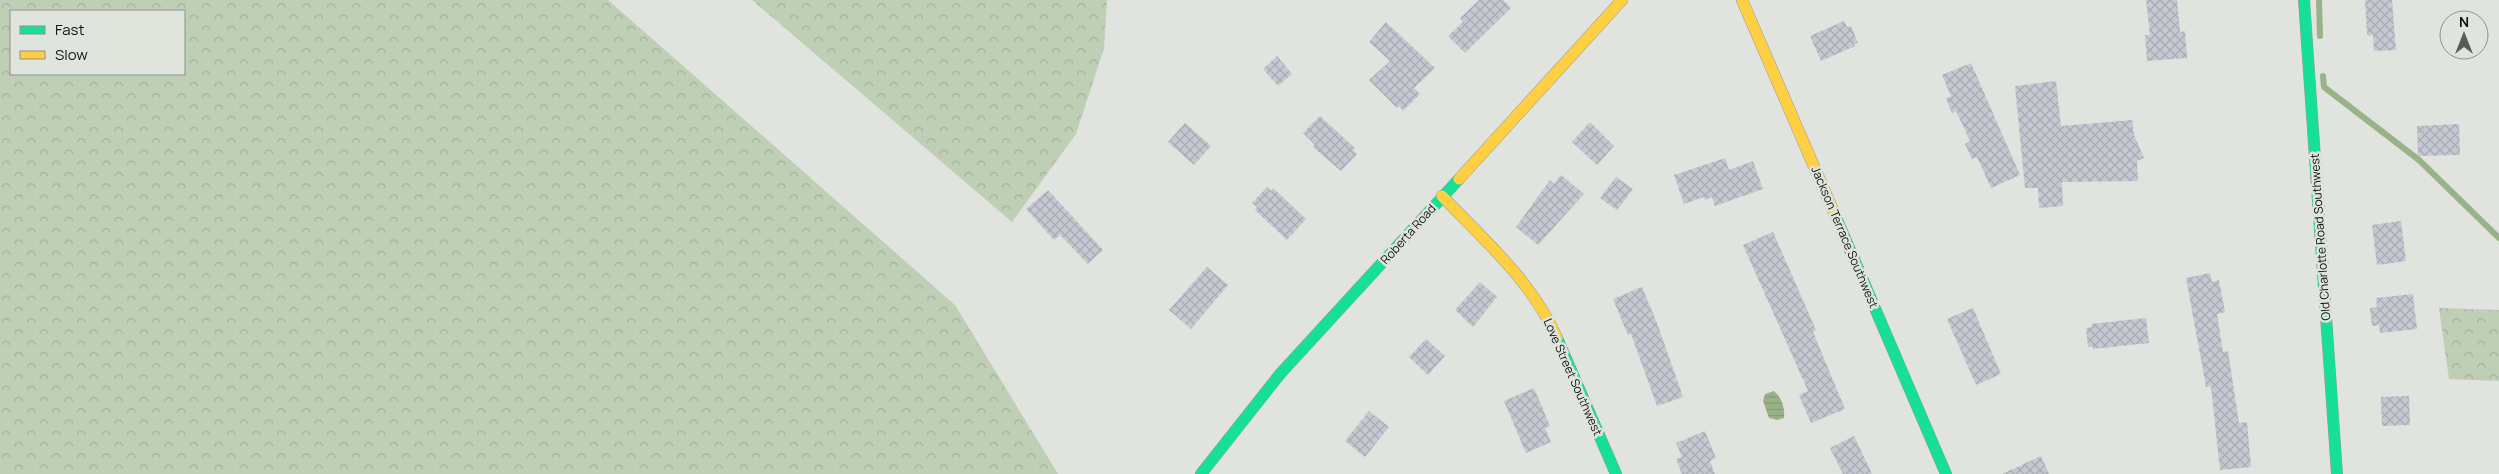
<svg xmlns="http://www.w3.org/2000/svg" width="2499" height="474" viewBox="0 0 2499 474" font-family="Manrope,sans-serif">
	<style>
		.forest { fill: url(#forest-crowns); fill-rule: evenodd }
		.water { fill: url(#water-rules) }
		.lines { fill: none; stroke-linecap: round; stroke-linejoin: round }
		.stream { stroke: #99b389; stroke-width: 6 }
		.building { fill: url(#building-cross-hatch) }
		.fast-casing { stroke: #9a9c99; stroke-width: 12 }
		.slow-casing { stroke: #9a9c99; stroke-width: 12 }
		.fast { stroke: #16e098; stroke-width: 11 }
		.slow { stroke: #ffcf43; stroke-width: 11 }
		.labels { text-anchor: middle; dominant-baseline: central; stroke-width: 5; stroke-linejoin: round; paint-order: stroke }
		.street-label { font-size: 12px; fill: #121411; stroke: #dfe5dc }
	</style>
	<defs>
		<pattern id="forest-crowns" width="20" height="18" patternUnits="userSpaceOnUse" patternTransform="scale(1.25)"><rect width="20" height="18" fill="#becfb5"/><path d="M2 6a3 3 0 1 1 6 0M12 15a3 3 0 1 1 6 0" fill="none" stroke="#a2b19b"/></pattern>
		<pattern id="water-rules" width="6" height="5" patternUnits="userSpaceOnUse" patternTransform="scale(1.25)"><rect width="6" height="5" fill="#99b389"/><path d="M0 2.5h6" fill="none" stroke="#839975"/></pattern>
		<pattern id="building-cross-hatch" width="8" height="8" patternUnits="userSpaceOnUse" patternTransform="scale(1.25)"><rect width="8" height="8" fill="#c6c7d1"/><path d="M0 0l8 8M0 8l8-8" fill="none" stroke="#a9aab2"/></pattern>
	</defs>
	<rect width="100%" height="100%" fill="#e0e3de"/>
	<!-- forest -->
	<g class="forest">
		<path d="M 0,0 L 608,0 L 955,305 L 1058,474 L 0,474 ZM 184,11 L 184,74 L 11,74 L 11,11 Z"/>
		<path d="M 752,0 L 1107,0 L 1104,48 L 1076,134 L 1012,222 Z"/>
		<path d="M 2439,308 L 2499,310 L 2499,381 L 2449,379 Z"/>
	</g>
	<!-- water -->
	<path class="water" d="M 1774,391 C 1782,398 1785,408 1784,418 L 1777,420 L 1769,418 L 1763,401 L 1765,394 Z"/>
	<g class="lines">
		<!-- stream -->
		<g class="stream">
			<path d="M 2319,0 L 2320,36"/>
			<path d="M 2323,76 L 2324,87 L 2419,160 L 2499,238"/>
		</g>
	</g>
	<!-- building -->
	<g class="building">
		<path d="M 1479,0 L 1503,0 L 1511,8 L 1465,53 L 1448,36 L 1463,22 L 1460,18 Z"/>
		<path d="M 2146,0 L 2177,0 L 2180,32 L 2185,31 L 2187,58 L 2147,61 L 2145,35 L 2150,35 Z"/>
		<path d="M 2365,0 L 2392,0 L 2396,50 L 2374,51 L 2373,35 L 2368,36 L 2367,33 Z"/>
		<path d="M 1844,21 L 1847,27 L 1851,26 L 1858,43 L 1854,44 L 1855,46 L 1821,61 L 1810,36 Z"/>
		<path d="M 1386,22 L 1435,68 L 1414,88 L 1420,94 L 1403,111 L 1399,106 L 1397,108 L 1369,80 L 1390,61 L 1369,42 Z"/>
		<path d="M 1277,56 L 1292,74 L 1278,86 L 1263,69 Z"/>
		<path d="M 1971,63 L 2020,175 L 1991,188 L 1977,157 L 1972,159 L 1965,144 L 1970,141 L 1956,111 L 1952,113 L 1946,99 L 1951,96 L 1942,75 Z"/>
		<path d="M 2056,81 L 2061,126 L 2132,120 L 2134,135 L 2144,158 L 2137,161 L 2138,181 L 2062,182 L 2063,206 L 2039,208 L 2038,188 L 2025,188 L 2015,86 Z"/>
		<path d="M 1320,116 L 1355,148 L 1353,150 L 1357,154 L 1341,171 L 1313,147 L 1315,145 L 1303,133 Z"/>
		<path d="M 1590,122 L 1614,146 L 1597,165 L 1572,142 Z"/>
		<path d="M 1185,123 L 1211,146 L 1194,165 L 1168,142 Z"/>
		<path d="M 2459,124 L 2460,155 L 2418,156 L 2417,126 Z"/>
		<path d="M 1725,158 L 1729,170 L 1753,161 L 1763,189 L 1715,206 L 1712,197 L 1705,200 L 1704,197 L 1684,204 L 1674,175 Z"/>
		<path d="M 1561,175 L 1584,194 L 1538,245 L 1516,227 L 1550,180 L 1554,184 Z"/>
		<path d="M 1616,177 L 1633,189 L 1617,210 L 1600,198 Z"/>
		<path d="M 1267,187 L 1271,191 L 1273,188 L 1306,219 L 1287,240 L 1255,210 L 1257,207 L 1252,203 Z"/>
		<path d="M 1048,190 L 1103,250 L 1088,264 L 1060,235 L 1054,240 L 1026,209 Z"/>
		<path d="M 2401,221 L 2406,261 L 2377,265 L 2372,225 Z"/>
		<path d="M 1773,232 L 1816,330 L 1813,332 L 1845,409 L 1811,423 L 1799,395 L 1808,391 L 1743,245 Z"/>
		<path d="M 1207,267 L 1228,285 L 1191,329 L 1169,310 Z"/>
		<path d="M 2210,273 L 2212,282 L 2219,280 L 2225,312 L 2217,314 L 2223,352 L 2228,351 L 2239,423 L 2247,422 L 2251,467 L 2220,470 L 2211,386 L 2206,387 L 2186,278 Z"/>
		<path d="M 1480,282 L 1497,297 L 1473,327 L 1455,310 Z"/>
		<path d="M 1642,287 L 1657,323 L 1683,397 L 1657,406 L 1631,334 L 1628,335 L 1613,299 Z"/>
		<path d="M 2413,294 L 2417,329 L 2380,333 L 2379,325 L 2372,326 L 2370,308 L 2377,307 L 2376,298 Z"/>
		<path d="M 1973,308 L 2001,374 L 1976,385 L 1947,319 Z"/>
		<path d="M 2146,318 L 2149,343 L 2093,349 L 2093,347 L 2088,347 L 2086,328 L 2092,327 L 2091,324 Z"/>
		<path d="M 1426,339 L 1445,356 L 1428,375 L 1409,357 Z"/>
		<path d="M 1534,388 L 1550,426 L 1545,428 L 1551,442 L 1526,453 L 1504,401 Z"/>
		<path d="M 2409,396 L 2410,425 L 2382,426 L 2381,397 Z"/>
		<path d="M 1369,411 L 1389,427 L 1365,457 L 1345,441 Z"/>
		<path d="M 1705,431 L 1716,458 L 1710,461 L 1715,474 L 1682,474 L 1676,459 L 1682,457 L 1676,443 Z"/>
		<path d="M 1854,436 L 1872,474 L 1843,474 L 1830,448 Z"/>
		<path d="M 2041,456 L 2049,474 L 2002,474 Z"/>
	</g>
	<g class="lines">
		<defs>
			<g id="fast">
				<path d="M 2304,0 L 2337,474"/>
				<path d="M 1835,215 L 1946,474"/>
				<path d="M 1557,338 L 1616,474"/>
				<path d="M 1201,474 L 1280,374 L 1459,179"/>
			</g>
			<g id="slow">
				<path d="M 1742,0 L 1835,215"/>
				<path d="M 1459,179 L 1622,0"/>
				<path d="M 1442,196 C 1484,240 1532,281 1557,338"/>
			</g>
		</defs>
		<!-- fast casing -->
		<use href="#fast" class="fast-casing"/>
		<!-- slow casing -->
		<use href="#slow" class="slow-casing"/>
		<!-- fast -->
		<use href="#fast" class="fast"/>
		<!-- slow -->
		<use href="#slow" class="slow"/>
	</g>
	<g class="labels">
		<!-- street labels -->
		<g class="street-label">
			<text transform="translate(1408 234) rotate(-48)">Roberta Road</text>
			<text transform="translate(1845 237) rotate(67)">Jackson Terrace Southwest</text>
			<text transform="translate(2320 237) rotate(-94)">Old Charlotte Road Southwest</text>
			<text transform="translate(1573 377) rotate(66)">Love Street Southwest</text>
		</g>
	</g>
	<!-- legend -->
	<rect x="10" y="10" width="175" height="65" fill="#dfe5dc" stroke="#8d918b"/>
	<rect x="20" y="26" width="25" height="8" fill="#16e098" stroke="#8d918b"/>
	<text x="55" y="35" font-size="15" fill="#121411">Fast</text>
	<rect x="20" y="51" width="25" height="8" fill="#ffcf43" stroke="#8d918b"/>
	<text x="55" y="60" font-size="15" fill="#121411">Slow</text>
	<!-- north arrow -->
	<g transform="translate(2464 35)"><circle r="24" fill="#dfe5dc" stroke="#8d918b"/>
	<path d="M0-4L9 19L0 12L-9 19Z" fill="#5a5c59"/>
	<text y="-8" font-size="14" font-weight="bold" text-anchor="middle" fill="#121411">N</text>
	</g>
</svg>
